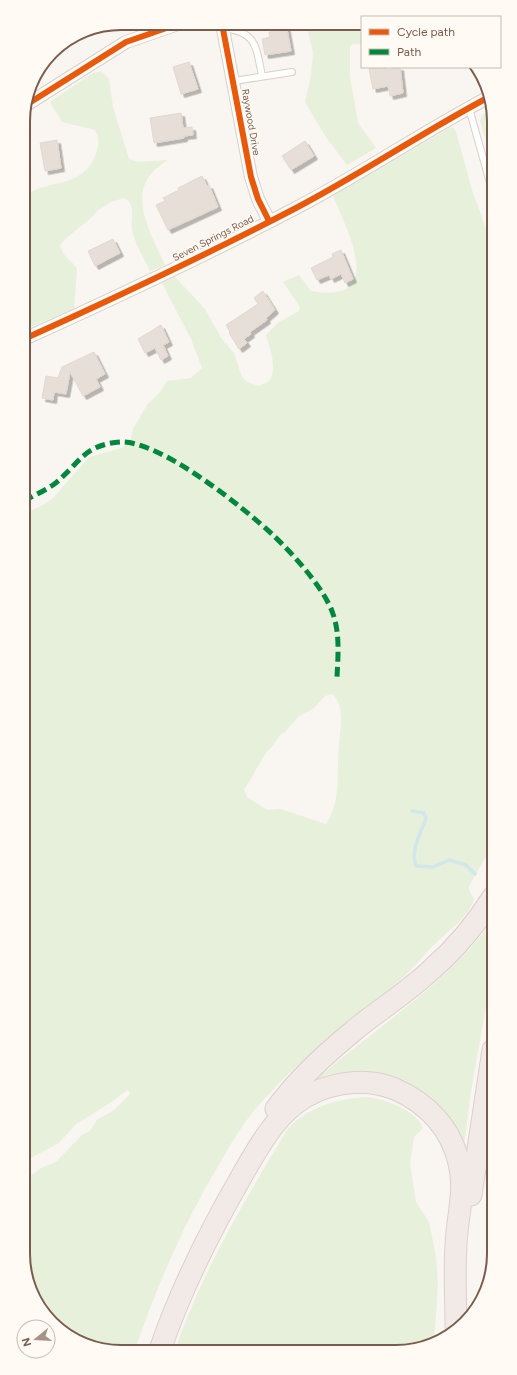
<svg xmlns="http://www.w3.org/2000/svg" width="517" height="1375" viewBox="0 0 517 1375" font-family="Figtree,sans-serif">
	<style>
		.green { fill: #e7f0db; fill-rule: evenodd }
		.lines { fill: none; stroke-linecap: round; stroke-linejoin: round }
		.stream { stroke: #d0e8ea; stroke-width: 3.5 }
		.building { fill: #e6ded7; stroke: #e2d8d2; filter: url(#shadow) }
		.service-casing { stroke: #d7d1cb; stroke-width: 8 }
		.minor-casing { stroke: #d7d1cb; stroke-width: 14 }
		.motorway-casing { stroke: #dad1cc; stroke-width: 23 }
		.service { stroke: #fefefd; stroke-width: 6 }
		.minor { stroke: #fefefd; stroke-width: 12 }
		.motorway { stroke: #f2eae7; stroke-width: 21 }
		.quiet { stroke: #00873e; stroke-width: 5; stroke-dasharray: 10 5; stroke-linecap: butt }
		.cycleway-casing { stroke: #fffaf3; stroke-width: 8 }
		.cycleway { stroke: #e8590c; stroke-width: 6 }
		.labels { text-anchor: middle; dominant-baseline: central; stroke-width: 3; stroke-linejoin: round; paint-order: stroke }
		.street-label { font-size: 10px; fill: #7a5c4d; stroke: #fffaf3 }
		.rim { fill: none; stroke: #7a5c4d; stroke-width: 2 }
	</style>
	<defs>
		<filter id="shadow"><feDropShadow dx="3.5" dy="3.5" stdDeviation="0" flood-color="#0004"/></filter>
	</defs>
	<rect width="100%" height="100%" fill="#f9f5f0"/>
	<!-- green -->
	<g class="green">
		<path d="M 306,24 L 362,25 L 362,44 L 353,44 L 350,46 L 350,77 L 358,123 L 376,148 L 347,165 L 326,137 L 305,102 L 311,76 L 313,52 Z"/>
		<path d="M 101,71 L 109,79 L 113,107 L 129,159 L 138,162 L 168,160 C 162,164 155,169 151,174 C 129,200 154,240 165,265 L 150,271 C 144,258 135,244 132,230 C 130,218 137,207 125,198 L 113,201 L 97,211 L 91,218 L 65,239 L 60,246 C 64,259 71,259 77,269 L 74,309 L 33,326 L 25,327 L 23,197 C 50,177 81,191 96,154 C 99,144 100,140 95,130 L 62,122 L 50,102 L 91,74 Z"/>
		<path d="M 492,108 L 492,161 L 480,121 L 482,115 Z"/>
		<path d="M 451,127 L 454,128 L 456,132 L 473,193 L 492,244 L 493,844 L 468,888 L 474,899 C 469,917 450,929 437,942 C 426,952 417,964 406,975 C 361,1015 310,1049 269,1094 C 249,1114 234,1138 220,1163 C 185,1221 157,1285 135,1350 L 102,1350 L 52,1323 L 25,1273 L 25,1180 L 41,1168 L 56,1162 L 82,1135 L 90,1131 L 97,1120 L 114,1110 L 130,1094 L 128,1090 L 126,1091 L 110,1103 L 76,1124 L 59,1143 L 25,1161 L 24,514 L 45,504 L 53,498 L 89,457 L 122,448 L 131,439 L 133,429 L 147,405 L 159,393 L 167,381 L 191,378 L 202,368 L 191,339 L 162,283 L 175,277 L 205,309 L 222,339 L 234,353 L 242,377 L 247,382 L 259,386 L 269,381 C 278,368 270,349 266,335 L 279,322 L 299,311 L 300,307 L 283,282 L 299,275 L 311,291 C 387,305 348,232 333,196 ZM 333,694 C 335,697 338,701 339,704 C 343,718 340,732 339,745 C 336,772 342,800 326,824 L 281,809 L 267,810 L 247,797 L 244,790 L 267,751 L 270,749 L 280,735 L 285,732 L 298,717 L 314,708 L 325,696 Z"/>
		<path d="M 493,920 L 493,968 L 471,1091 L 464,1146 C 440,1086 379,1058 318,1078 C 377,1027 447,984 493,920 Z"/>
		<path d="M 368,1097 C 385,1099 417,1111 423,1128 L 414,1137 L 410,1163 L 416,1202 L 429,1222 L 436,1256 L 438,1283 L 434,1343 L 415,1350 L 175,1350 C 202,1272 244,1201 287,1130 C 307,1107 339,1098 368,1097 Z"/>
	</g>
	<g class="lines">
		<!-- stream -->
		<path class="stream" d="M 412,811 L 424,813 L 426,818 C 421,833 410,850 416,866 L 433,867 L 449,860 L 466,865 L 475,874"/>
	</g>
	<!-- building -->
	<g class="building">
		<path d="M 271,24 L 286,24 L 291,51 L 265,55 L 262,39 L 270,37 L 269,32 L 272,32 Z"/>
		<path d="M 189,62 L 198,89 L 181,94 L 173,67 Z"/>
		<path d="M 378,67 L 386,67 L 387,70 L 400,67 L 403,93 L 390,96 L 388,86 L 373,89 L 369,69 Z"/>
		<path d="M 181,113 L 183,128 L 192,127 L 193,135 L 184,136 L 184,138 L 154,143 L 150,118 Z"/>
		<path d="M 57,140 L 61,168 L 45,171 L 40,143 Z"/>
		<path d="M 305,141 L 314,156 L 291,170 L 282,156 Z"/>
		<path d="M 202,176 L 207,186 L 209,185 L 218,207 L 168,230 L 156,205 L 165,201 L 163,198 L 179,190 L 178,188 Z"/>
		<path d="M 113,239 L 120,253 L 95,266 L 88,251 Z"/>
		<path d="M 341,250 L 353,279 L 345,283 L 341,274 L 331,279 L 329,275 L 317,280 L 311,268 L 333,257 L 332,254 Z"/>
		<path d="M 263,291 L 275,310 L 266,318 L 267,320 L 250,332 L 251,334 L 244,339 L 247,343 L 239,349 L 229,333 L 230,332 L 226,325 L 258,304 L 254,298 Z"/>
		<path d="M 161,325 L 169,342 L 163,345 L 168,356 L 161,360 L 155,348 L 145,353 L 138,339 Z"/>
		<path d="M 94,352 L 105,374 L 96,379 L 100,387 L 83,396 L 70,372 L 66,394 L 54,392 L 53,400 L 42,398 L 46,376 L 58,378 L 62,367 Z"/>
	</g>
	<g class="lines">
		<defs>
			<g id="service">
				<path d="M 223,28 C 258,32 256,48 262,76"/>
				<path d="M 234,81 L 292,72"/>
				<path d="M 469,108 L 492,190"/>
			</g>
			<g id="minor">
				<path d="M 222,24 L 251,177 L 258,199 L 269,221"/>
				<path d="M 26,105 L 126,42 L 181,23"/>
				<path d="M 24,339 C 115,298 206,255 296,208 C 361,174 423,132 489,97"/>
			</g>
			<g id="motorway">
				<path d="M 276,1109 C 297,1080 323,1056 351,1033 C 377,1011 407,993 432,969 C 456,948 476,924 493,897"/>
				<path d="M 471,1195 L 493,1050"/>
				<path d="M 160,1350 C 181,1288 211,1229 244,1172 C 258,1148 273,1121 295,1104 C 322,1083 363,1076 395,1089 C 427,1103 451,1128 459,1163 C 466,1190 457,1217 456,1245 C 454,1272 456,1299 456,1327"/>
			</g>
		</defs>
		<!-- service casing -->
		<use href="#service" class="service-casing"/>
		<!-- minor casing -->
		<use href="#minor" class="minor-casing"/>
		<!-- motorway casing -->
		<use href="#motorway" class="motorway-casing"/>
		<!-- service -->
		<use href="#service" class="service"/>
		<!-- minor -->
		<use href="#minor" class="minor"/>
		<!-- motorway -->
		<use href="#motorway" class="motorway"/>
		<!-- quiet -->
		<path class="quiet" d="M 24,501 C 33,496 44,491 53,485 C 79,465 82,445 120,442 C 160,440 244,508 273,535 C 292,553 325,589 333,614 C 340,634 338,656 337,677"/>
		<defs>
			<g id="cycleway">
				<path d="M 222,24 L 251,177 L 258,199 L 269,221"/>
				<path d="M 26,105 L 126,42 L 181,23"/>
				<path d="M 24,339 C 115,298 206,255 296,208 C 361,174 423,132 489,97"/>
			</g>
		</defs>
		<!-- cycleway casing -->
		<use href="#cycleway" class="cycleway-casing"/>
		<!-- cycleway -->
		<use href="#cycleway" class="cycleway"/>
	</g>
	<g class="labels">
		<!-- street labels -->
		<g class="street-label">
			<text transform="translate(251 122) rotate(80)">Raywood Drive</text>
			<text transform="translate(213 238) rotate(-27)">Seven Springs Road</text>
		</g>
	</g>
	<!-- crop -->
	<path d="M0 0H517V1375H0ZM121 30H396A91 91 0 0 1 487 121V1254A91 91 0 0 1 396 1345H121A91 91 0 0 1 30 1254V121A91 91 0 0 1 121 30Z" fill="#fffaf3" fill-rule="evenodd"/>
	<path class="rim" d="M121 30H396A91 91 0 0 1 487 121V1254A91 91 0 0 1 396 1345H121A91 91 0 0 1 30 1254V121A91 91 0 0 1 121 30Z"/>
	<!-- legend -->
	<rect x="361" y="16" width="140" height="52" fill="#fffaf3" stroke="#cabbb1"/>
	<rect x="369" y="29" width="20" height="6" fill="#e8590c" stroke="#cabbb1"/>
	<text x="397" y="36" font-size="12" fill="#7a5c4d">Cycle path</text>
	<rect x="369" y="49" width="20" height="6" fill="#00873e" stroke="#cabbb1"/>
	<text x="397" y="56" font-size="12" fill="#7a5c4d">Path</text>
	<!-- north arrow -->
	<g transform="translate(36 1339) rotate(252)"><circle r="19" fill="#fffaf3" stroke="#cabbb1"/>
	<path d="M0-3L7 15L0 10L-7 15Z" fill="#a69286"/>
	<text y="-6" font-size="11" font-weight="bold" text-anchor="middle" fill="#7a5c4d">N</text>
	</g>
</svg>
